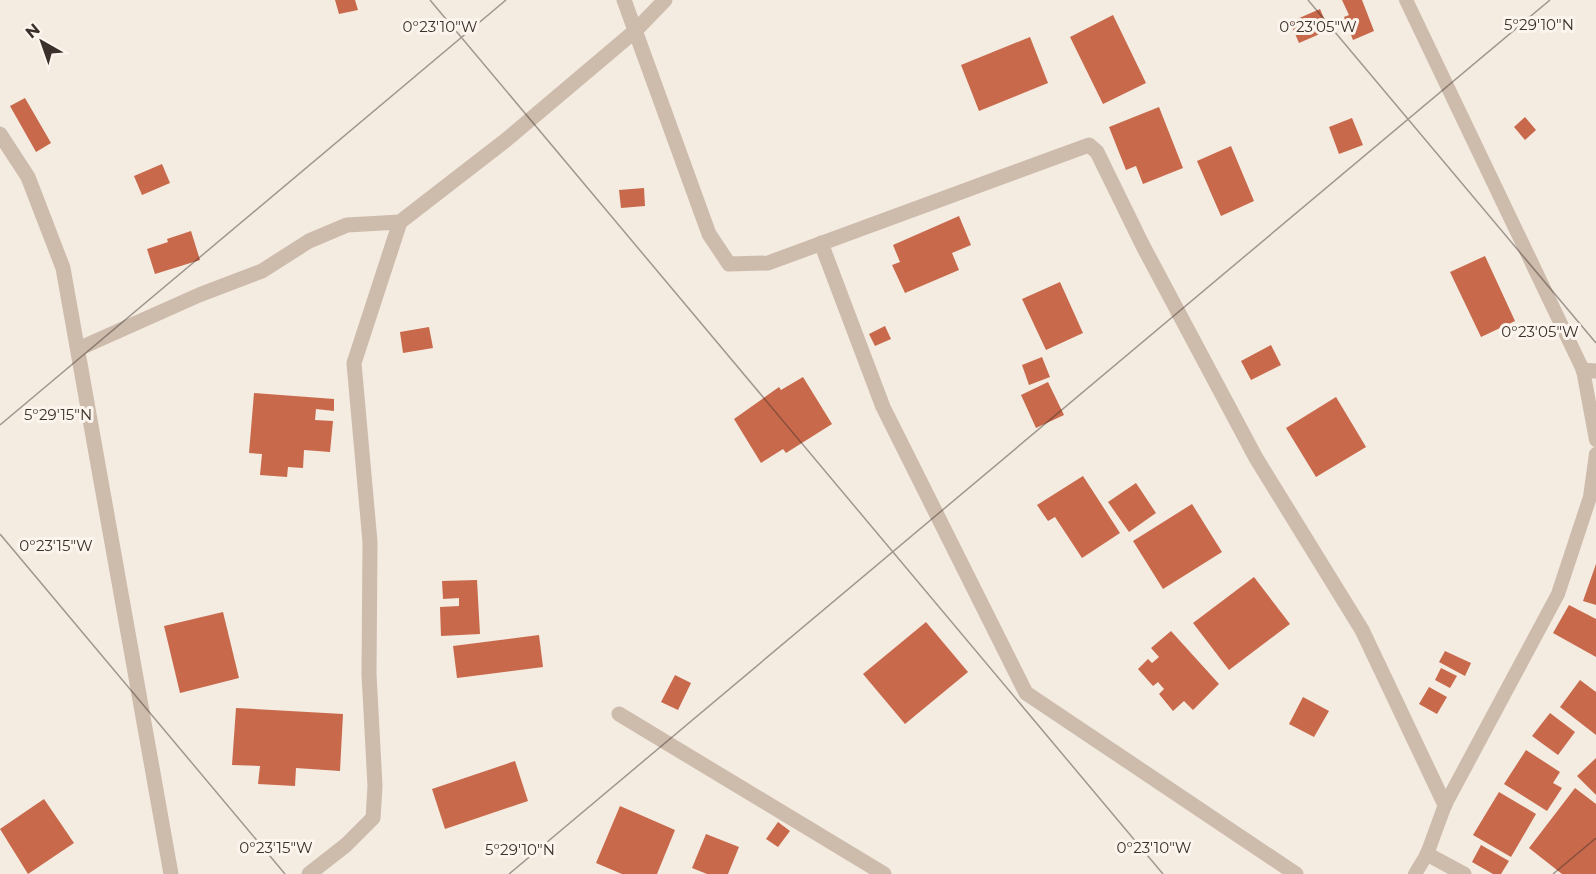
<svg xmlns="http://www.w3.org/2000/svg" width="1596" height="874" viewBox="0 0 1596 874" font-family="Montserrat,sans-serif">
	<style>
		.building { fill: #c8694b }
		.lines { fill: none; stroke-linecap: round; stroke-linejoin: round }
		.lane { stroke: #cdbbac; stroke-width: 14 }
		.street { stroke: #cdbbac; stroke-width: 15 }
		.ticks { fill: none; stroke: #3b302b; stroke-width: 1.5; stroke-opacity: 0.45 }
		.ticks-label { font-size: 15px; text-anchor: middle; fill: #3b302b; stroke: #fbf5ee; stroke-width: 6; stroke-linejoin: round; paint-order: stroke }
	</style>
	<rect width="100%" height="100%" fill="#f4ebe1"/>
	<!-- building -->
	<g class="building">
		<path d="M 335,0 L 355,0 L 358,10 L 339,14 Z"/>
		<path d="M 1342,0 L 1362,0 L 1374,31 L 1353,40 L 1344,17 L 1349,15 Z"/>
		<path d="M 1320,9 L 1329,30 L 1299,43 L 1290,22 Z"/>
		<path d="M 1113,15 L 1146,83 L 1103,104 L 1070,37 Z"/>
		<path d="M 1030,37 L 1048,83 L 979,111 L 961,65 Z"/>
		<path d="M 25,98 L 51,143 L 36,152 L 10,106 Z"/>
		<path d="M 1159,107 L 1183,168 L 1143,184 L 1136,166 L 1126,170 L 1109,127 Z"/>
		<path d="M 1525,117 L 1536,130 L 1525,140 L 1514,127 Z"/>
		<path d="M 1352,118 L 1363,145 L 1339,154 L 1329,127 Z"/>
		<path d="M 1231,146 L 1254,201 L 1221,216 L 1197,161 Z"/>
		<path d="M 162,164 L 170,183 L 142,195 L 134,176 Z"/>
		<path d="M 644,188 L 645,206 L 621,208 L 619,190 Z"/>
		<path d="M 959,216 L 971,245 L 952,253 L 959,270 L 905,293 L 892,265 L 900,262 L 893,245 Z"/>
		<path d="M 191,231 L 200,260 L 155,274 L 147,249 L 168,242 L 167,239 Z"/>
		<path d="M 1485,256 L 1515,321 L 1481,337 L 1450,272 Z"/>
		<path d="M 1060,282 L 1083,333 L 1046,350 L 1022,299 Z"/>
		<path d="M 885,326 L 891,339 L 875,346 L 869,334 Z"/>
		<path d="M 429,327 L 433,348 L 403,353 L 400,332 Z"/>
		<path d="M 1271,345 L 1281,365 L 1251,380 L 1241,361 Z"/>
		<path d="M 1042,357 L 1050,377 L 1029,385 L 1022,365 Z"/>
		<path d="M 803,377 L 832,424 L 786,453 L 783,449 L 761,463 L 734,419 L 779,387 L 781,390 Z"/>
		<path d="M 1048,382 L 1064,415 L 1036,428 L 1021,395 Z"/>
		<path d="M 254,393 L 334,399 L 334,411 L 316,409 L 315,420 L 333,421 L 330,452 L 304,450 L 303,468 L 288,467 L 287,477 L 260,475 L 262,454 L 249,453 Z"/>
		<path d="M 1336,397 L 1366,447 L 1316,477 L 1286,428 Z"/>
		<path d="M 1083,476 L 1120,533 L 1082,558 L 1055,517 L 1048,521 L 1037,505 Z"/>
		<path d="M 1136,483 L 1156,513 L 1129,532 L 1108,502 Z"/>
		<path d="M 1192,504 L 1222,552 L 1163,589 L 1133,541 Z"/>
		<path d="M 1596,564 L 1596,605 L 1583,601 Z"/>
		<path d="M 1254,577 L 1290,624 L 1229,670 L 1193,623 Z"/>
		<path d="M 477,580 L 480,634 L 441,636 L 440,607 L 459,606 L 459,598 L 443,599 L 442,581 Z"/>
		<path d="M 1569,605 L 1596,619 L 1596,657 L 1553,633 Z"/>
		<path d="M 223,612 L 239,678 L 180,693 L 164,626 Z"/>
		<path d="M 926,622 L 968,672 L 905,724 L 863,674 Z"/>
		<path d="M 1171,631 L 1219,684 L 1193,710 L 1184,701 L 1173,711 L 1159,694 L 1164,689 L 1158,682 L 1153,686 L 1138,669 L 1148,659 L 1152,663 L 1159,657 L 1151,648 Z"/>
		<path d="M 539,635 L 543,667 L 457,678 L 453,646 Z"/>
		<path d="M 1445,651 L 1471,663 L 1465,676 L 1439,662 Z"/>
		<path d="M 1441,668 L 1457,676 L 1450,688 L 1435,680 Z"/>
		<path d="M 675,675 L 691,683 L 678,710 L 661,702 Z"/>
		<path d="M 1580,680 L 1596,692 L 1596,735 L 1560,707 Z"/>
		<path d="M 1429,687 L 1447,697 L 1437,714 L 1419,704 Z"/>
		<path d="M 1303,697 L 1329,711 L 1314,737 L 1289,724 Z"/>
		<path d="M 236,708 L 343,714 L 340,771 L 296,768 L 295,786 L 258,784 L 260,766 L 232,765 Z"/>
		<path d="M 1550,713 L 1575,732 L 1558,755 L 1532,736 Z"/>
		<path d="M 1526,750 L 1560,772 L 1553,783 L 1562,788 L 1547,811 L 1504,784 Z"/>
		<path d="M 1596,758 L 1596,795 L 1577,776 Z"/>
		<path d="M 515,761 L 528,801 L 445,829 L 432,789 Z"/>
		<path d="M 1575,788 L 1596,804 L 1596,874 L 1562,874 L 1529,848 Z"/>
		<path d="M 1499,792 L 1536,814 L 1511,857 L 1473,835 Z"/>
		<path d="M 44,799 L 74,843 L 28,874 L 0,829 Z"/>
		<path d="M 620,806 L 675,830 L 657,874 L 622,874 L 596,863 Z"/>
		<path d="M 778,822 L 790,831 L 778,847 L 766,839 Z"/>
		<path d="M 706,834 L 739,847 L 728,874 L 707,874 L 692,868 Z"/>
		<path d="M 1481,845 L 1509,861 L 1501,874 L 1493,874 L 1472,862 Z"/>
	</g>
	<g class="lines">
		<!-- lane -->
		<g class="lane">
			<path d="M 1406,0 L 1583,370 L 1596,440"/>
			<path d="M 1415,874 L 1427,854 L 1445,805 L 1558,594 L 1590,497 L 1596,454"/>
		</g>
		<!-- street -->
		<g class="street">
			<path d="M 624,0 L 709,234 L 729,264 L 768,263 L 1089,145 L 1097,152 L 1143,246 L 1256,458 L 1362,630 L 1445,805"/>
			<path d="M 0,134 L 28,177 L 63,268 L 171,874"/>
			<path d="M 821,243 L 883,407 L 1026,693 L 1296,874"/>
			<path d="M 78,349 L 199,295 L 262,271 L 309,241 L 347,225 L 400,222 L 506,140 L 635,31 L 665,0"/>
			<path d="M 1583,370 L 1596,371"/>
			<path d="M 619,714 L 884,874"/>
			<path d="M 1427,854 L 1464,874"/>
			<path d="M 309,874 L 346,845 L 373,818 L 375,786 L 369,674 L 370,542 L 354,363 L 400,222"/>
		</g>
	</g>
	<!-- ticks -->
	<path class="ticks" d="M 430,0 L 1163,874M 1308,0 L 1596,343M 0,425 L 506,0M 0,534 L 285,874M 509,874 L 1550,0M 1553,874 L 1596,838"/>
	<g class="ticks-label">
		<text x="1539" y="30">5°29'10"N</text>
		<text x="440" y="32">0°23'10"W</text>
		<text x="1318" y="32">0°23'05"W</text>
		<text x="1540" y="337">0°23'05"W</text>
		<text x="58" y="420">5°29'15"N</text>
		<text x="56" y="551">0°23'15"W</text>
		<text x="276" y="853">0°23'15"W</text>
		<text x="1154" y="853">0°23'10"W</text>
		<text x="520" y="855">5°29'10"N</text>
	</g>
	<!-- north arrow -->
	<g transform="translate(42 42) rotate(320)" stroke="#fbf5ee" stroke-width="4.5" paint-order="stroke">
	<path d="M0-4.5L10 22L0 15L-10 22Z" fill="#3b302b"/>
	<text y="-9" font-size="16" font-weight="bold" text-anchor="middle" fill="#3b302b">N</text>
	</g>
</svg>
